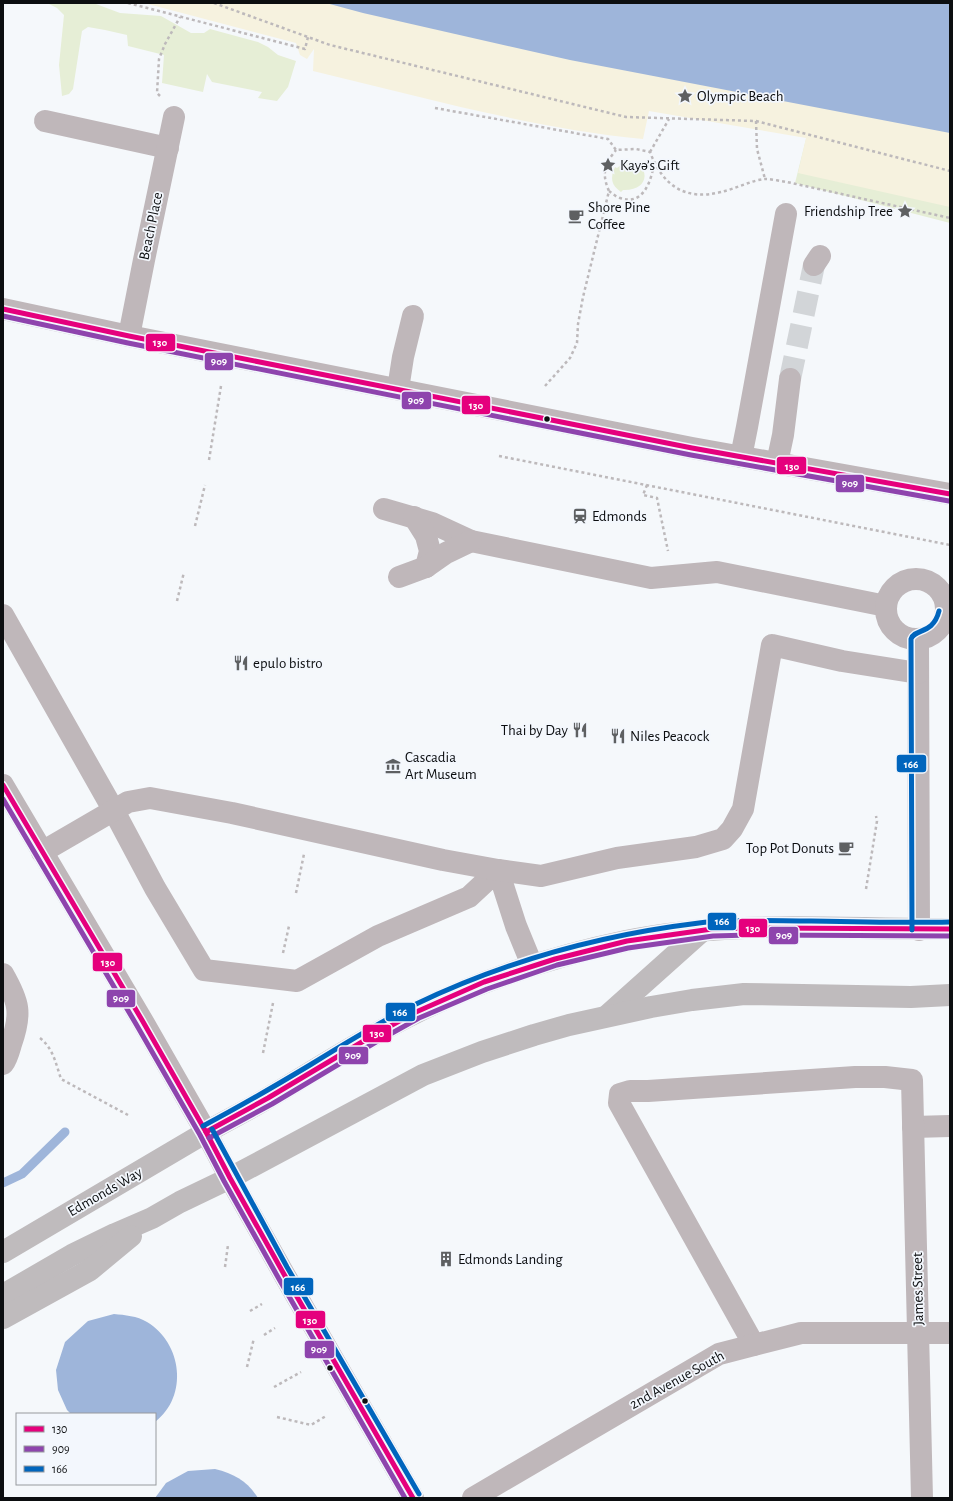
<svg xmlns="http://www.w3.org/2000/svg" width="953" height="1501" viewBox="0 0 953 1501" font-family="'Alegreya Sans',sans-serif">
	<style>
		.green { fill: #e6eed6 }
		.sand { fill: #f6f2df }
		.water { fill: #9eb5da }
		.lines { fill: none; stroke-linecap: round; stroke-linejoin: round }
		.stream { stroke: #9eb5da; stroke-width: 9 }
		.minor-tunnel { stroke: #d2d5d8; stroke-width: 22; stroke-dasharray: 22 11; stroke-linecap: butt }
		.path { stroke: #bdb9bb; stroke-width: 2.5; stroke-dasharray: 3 3; stroke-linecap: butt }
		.minor { stroke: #bfb7ba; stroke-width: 22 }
		.major { stroke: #bfbbbd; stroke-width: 22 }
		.bus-1-casing { stroke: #f3f7fd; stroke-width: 8 }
		.bus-2-casing { stroke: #f3f7fd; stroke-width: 8 }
		.bus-3-casing { stroke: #f3f7fd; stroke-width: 8 }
		.bus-1 { stroke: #e5007d; stroke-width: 5 }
		.bus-2 { stroke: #8e44ad; stroke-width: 5 }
		.bus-3 { stroke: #0065bd; stroke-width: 5 }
		.bus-dot { fill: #0c0e10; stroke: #f3f7fd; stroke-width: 1.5 }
		.labels { text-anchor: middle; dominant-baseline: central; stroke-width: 3.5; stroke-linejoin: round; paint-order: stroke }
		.poi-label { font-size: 15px; fill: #0c0e10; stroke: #f3f7fd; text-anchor: start }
		.street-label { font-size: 15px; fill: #0c0e10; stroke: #f3f7fd }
		.line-badge { stroke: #f3f7fd; stroke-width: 1.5 }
		.badge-label { font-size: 11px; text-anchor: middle; font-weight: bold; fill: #fff }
	</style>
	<rect width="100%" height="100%" fill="#f5f8fb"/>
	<!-- green -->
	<g class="green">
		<path d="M 47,3 L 95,3 L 96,4 L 120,13 L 161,16 L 191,33 L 204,33 L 210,29 L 258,42 L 268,47 L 278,55 L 296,61 L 288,87 L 277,101 L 258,98 L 262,92 L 212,82 L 207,74 L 203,92 L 162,83 L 164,55 L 128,46 L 127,35 L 105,30 L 88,27 L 82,31 L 73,89 L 69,94 L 62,96 L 59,65 L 64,15 L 57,8 Z"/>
		<path d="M 814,107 L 950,133 L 950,223 L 795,183 Z"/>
		<path d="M 628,161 C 650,163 652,191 623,190 L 621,192 C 611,185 610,178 615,167 L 617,168 L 621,165 Z"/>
	</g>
	<!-- sand -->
	<path class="sand" d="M 144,3 L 565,3 L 950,82 L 950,207 L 798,173 L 806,138 L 649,111 L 643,139 C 531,128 422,97 313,71 L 314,49 L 307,59 L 300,55 L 296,43 Z"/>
	<!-- water -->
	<g class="water">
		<path d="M 326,3 L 950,3 L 950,133 L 570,60 L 363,13 Z"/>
		<path d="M 114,1314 C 125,1315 137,1316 147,1322 C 182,1343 189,1396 155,1422 L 155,1414 L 71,1414 L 67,1410 L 58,1390 L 56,1370 L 65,1342 L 88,1321 Z"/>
		<path d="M 215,1469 C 235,1474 247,1481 258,1498 L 155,1498 L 166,1483 L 188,1471 Z"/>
	</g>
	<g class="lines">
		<!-- stream -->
		<path class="stream" d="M 3,1183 L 22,1174 L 65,1132"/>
		<!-- minor-tunnel -->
		<path class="minor-tunnel" d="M 790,379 L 814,265"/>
		<!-- path -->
		<g class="path">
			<path d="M 128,3 L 305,49 L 308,37"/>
			<path d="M 214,3 L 330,45 L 626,117 L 756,121 L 950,171"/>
			<path d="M 160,96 L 157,93 L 159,59 L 165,44 L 180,17"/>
			<path d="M 435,108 L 608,139 L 616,150 L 636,149 L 650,152 C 663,186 685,201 721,192 C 735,189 752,180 765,179 C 772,179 780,181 787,182 L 950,218"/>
			<path d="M 756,121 L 757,149 L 765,179"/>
			<path d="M 650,152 L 669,119"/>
			<path d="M 609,191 C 612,193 616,197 620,198 C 643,206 651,182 654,164"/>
			<path d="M 545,386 L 570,358 L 577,343 L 578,324 L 583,297 L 609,191 C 605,182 603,173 607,163 C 609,159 613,154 616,150"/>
			<path d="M 499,456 L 950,545"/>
			<path d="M 209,460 L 221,386"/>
			<path d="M 647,485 L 643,495 L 657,498 L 668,551"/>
			<path d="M 195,526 L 205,485"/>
			<path d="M 177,601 L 184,572"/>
			<path d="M 866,889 L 877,821 L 876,816"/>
			<path d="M 296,893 L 304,854"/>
			<path d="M 283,953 L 289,926"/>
			<path d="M 40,1038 C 53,1048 56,1064 61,1079 L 128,1115"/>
			<path d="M 263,1053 L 273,1003"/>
			<path d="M 225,1267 L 228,1245"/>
			<path d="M 250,1311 L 262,1304"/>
			<path d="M 264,1335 L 275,1328"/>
			<path d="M 247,1367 L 254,1338"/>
			<path d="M 274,1387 L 301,1372"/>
			<path d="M 277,1417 L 311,1425 L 326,1416"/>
		</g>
		<!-- minor -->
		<g class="minor">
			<path d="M 45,121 L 168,148"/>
			<path d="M 814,265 L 820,256"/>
			<path d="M 3,309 L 129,336 L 692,448 L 950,494"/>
			<path d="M 129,336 L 144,260 L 174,117"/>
			<path d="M 398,389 L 403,357 L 413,316"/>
			<path d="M 741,457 L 747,427 L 786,214"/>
			<path d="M 777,463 L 783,435 L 790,379"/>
			<path d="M 384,509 L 432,523 L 471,541 L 651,578 L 717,572 L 886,606"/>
			<path d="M 414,517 L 426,536 L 430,551 L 426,567"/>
			<path d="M 399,577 L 426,567 L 446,553 L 471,541"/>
			<circle cx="916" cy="609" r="30"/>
			<path d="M 3,615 L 114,811 L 155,888 L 204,970 L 297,981 L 378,936 L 469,897 L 498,870 L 516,926 L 532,965"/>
			<path d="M 918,640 L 919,930"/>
			<path d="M 3,785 L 142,1020 L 206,1132 L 230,1178 L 285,1276 L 413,1498"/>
			<path d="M 42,852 L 128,802 L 150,798 L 232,813 L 443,860 L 498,870 L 541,876 L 617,858 L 696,847 L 723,839 L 732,829 L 743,809 L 772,645 L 842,661 L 918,673"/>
			<path d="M 3,974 C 19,1002 22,1013 11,1044 C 9,1051 7,1059 3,1064"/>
			<path d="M 913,1127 L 950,1126"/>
			<path d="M 754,1345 L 619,1103 L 620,1094 L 630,1091 L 648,1091 L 855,1077 L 885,1077 L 912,1080 L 922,1498"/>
			<path d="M 473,1498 L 719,1354 L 801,1333 L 950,1333"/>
		</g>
		<!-- major -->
		<g class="major">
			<path d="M 608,1015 L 703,930"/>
			<path d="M 3,1252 C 70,1213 136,1173 203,1134 C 222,1123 242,1113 261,1102 C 313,1072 363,1038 417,1012 C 484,979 554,956 626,941 C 733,919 842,930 950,929"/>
			<path d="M 3,1295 L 72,1255 L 115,1234 L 152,1218 L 180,1202 L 230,1178 L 423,1075 L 482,1052 L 534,1035 L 569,1025 L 651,1007 L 692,1000 L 744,994 L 911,997 L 950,995"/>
			<path d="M 3,1318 L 90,1270 L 131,1236"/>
		</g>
		<defs>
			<g id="bus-1">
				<path d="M 3,309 L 129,336 L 692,448 L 950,494"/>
				<path d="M 3,785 L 142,1020 L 206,1132 L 230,1178 L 285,1276 L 413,1498"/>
				<path d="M 206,1132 L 268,1098 L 372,1036 L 416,1012 L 484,982 L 555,959 L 627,941 L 712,929 L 750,928 L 950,929"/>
			</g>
			<g id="bus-2">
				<path d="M 3,316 L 128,343 L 691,455 L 949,501"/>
				<path d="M 3,799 L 136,1024 L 200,1135 L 224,1181 L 279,1279 L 405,1498"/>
				<path d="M 209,1138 L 272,1104 L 376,1042 L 419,1018 L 487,989 L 557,965 L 628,948 L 713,936 L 750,935 L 950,936"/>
			</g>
			<g id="bus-3">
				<path d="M 912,930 L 911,639 C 915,628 933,635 939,611"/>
				<path d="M 203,1126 C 239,1107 275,1086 310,1065 C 344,1044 378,1023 414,1005 C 503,962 600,935 699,923 C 736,919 774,921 811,921 C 857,922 903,923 950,922"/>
				<path d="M 212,1129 L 287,1267 L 419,1494"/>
			</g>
		</defs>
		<!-- bus-1 casing -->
		<use href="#bus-1" class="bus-1-casing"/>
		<!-- bus-2 casing -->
		<use href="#bus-2" class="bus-2-casing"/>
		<!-- bus-3 casing -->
		<use href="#bus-3" class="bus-3-casing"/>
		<!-- bus-1 -->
		<use href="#bus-1" class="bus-1"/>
		<!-- bus-2 -->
		<use href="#bus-2" class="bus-2"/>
		<!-- bus-3 -->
		<use href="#bus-3" class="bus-3"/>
	</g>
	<!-- icons -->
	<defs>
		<symbol id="sight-bare" viewBox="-9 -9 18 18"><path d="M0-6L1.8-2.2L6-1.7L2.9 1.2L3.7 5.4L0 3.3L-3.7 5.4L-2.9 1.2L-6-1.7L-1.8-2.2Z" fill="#5e6062" stroke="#f3f7fd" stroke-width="2.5" paint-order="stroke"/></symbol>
		<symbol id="cafe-bare" viewBox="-9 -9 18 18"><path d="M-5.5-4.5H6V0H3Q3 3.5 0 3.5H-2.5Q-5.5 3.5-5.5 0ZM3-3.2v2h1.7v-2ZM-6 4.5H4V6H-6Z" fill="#5e6062" stroke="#f3f7fd" stroke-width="2.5" paint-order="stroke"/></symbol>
		<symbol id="station-bare" viewBox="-9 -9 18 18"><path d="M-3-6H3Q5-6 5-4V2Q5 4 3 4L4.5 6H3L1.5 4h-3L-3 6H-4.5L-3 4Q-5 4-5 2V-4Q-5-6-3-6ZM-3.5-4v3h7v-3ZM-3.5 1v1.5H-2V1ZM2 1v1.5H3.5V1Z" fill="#5e6062" stroke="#f3f7fd" stroke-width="2.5" paint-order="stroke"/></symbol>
		<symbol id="restaurant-bare" viewBox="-9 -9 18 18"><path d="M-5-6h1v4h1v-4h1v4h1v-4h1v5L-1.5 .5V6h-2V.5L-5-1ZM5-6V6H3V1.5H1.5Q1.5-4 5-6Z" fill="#5e6062" stroke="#f3f7fd" stroke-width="2.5" paint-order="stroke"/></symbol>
		<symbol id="museum-bare" viewBox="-9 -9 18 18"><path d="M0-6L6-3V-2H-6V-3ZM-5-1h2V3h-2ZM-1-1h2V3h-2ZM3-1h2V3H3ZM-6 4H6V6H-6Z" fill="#5e6062" stroke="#f3f7fd" stroke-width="2.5" paint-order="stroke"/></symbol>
		<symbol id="building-bare" viewBox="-9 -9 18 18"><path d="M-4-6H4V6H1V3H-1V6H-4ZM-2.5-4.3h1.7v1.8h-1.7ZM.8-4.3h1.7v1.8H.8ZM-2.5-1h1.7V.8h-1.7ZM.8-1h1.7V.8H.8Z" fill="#5e6062" stroke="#f3f7fd" stroke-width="2.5" paint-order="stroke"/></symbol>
	</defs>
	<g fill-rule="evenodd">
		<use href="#sight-bare" x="674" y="85" width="22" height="22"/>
		<use href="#sight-bare" x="597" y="154" width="22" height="22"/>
		<use href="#sight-bare" x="894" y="200" width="22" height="22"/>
		<use href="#cafe-bare" x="565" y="205" width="22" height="22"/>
		<use href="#station-bare" x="569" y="505" width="22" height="22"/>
		<use href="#restaurant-bare" x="230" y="652" width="22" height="22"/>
		<use href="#restaurant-bare" x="569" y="719" width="22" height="22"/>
		<use href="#restaurant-bare" x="607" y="725" width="22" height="22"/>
		<use href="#museum-bare" x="382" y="755" width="22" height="22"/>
		<use href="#cafe-bare" x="835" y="837" width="22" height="22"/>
		<use href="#building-bare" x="435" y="1248" width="22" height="22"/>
	</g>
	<!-- markers -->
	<g class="bus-dot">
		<circle cx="547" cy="419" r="3.5"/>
		<circle cx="330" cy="1368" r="3.5"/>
		<circle cx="365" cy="1401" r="3.5"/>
	</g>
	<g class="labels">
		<!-- poi labels -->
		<g class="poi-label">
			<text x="697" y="96">Olympic Beach</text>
			<text x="620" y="165">Kayə’s Gift</text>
			<text x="588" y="207">Shore Pine<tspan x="588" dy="17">Coffee</tspan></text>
			<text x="893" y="211" text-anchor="end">Friendship Tree</text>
			<text x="592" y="516">Edmonds</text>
			<text x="253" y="663">epulo bistro</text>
			<text x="568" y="730" text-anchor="end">Thai by Day</text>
			<text x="630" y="736">Niles Peacock</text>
			<text x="405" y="757">Cascadia<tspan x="405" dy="17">Art Museum</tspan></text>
			<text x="834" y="848" text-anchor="end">Top Pot Donuts</text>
			<text x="458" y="1259">Edmonds Landing</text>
		</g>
		<!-- street labels -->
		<g class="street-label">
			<text transform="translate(151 226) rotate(-78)">Beach Place</text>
			<text transform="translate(105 1192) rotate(-30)">Edmonds Way</text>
			<text transform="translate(918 1289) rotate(-91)">James Street</text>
			<text transform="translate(677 1380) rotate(-29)">2nd Avenue South</text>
		</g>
	</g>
	<g class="line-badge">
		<rect x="145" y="333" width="31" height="19" rx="4" fill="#e5007d"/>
		<rect x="204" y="352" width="30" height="19" rx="4" fill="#8e44ad"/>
		<rect x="401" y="391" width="31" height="19" rx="4" fill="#8e44ad"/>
		<rect x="461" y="395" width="30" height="20" rx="4" fill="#e5007d"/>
		<rect x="776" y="456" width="31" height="19" rx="4" fill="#e5007d"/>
		<rect x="835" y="474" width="30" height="19" rx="4" fill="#8e44ad"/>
		<rect x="896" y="754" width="31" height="19" rx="4" fill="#0065bd"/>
		<rect x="707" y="912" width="30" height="19" rx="4" fill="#0065bd"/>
		<rect x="738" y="918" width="30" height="20" rx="4" fill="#e5007d"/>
		<rect x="768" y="926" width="31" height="19" rx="4" fill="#8e44ad"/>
		<rect x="92" y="952" width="31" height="20" rx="4" fill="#e5007d"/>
		<rect x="106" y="989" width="30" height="19" rx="4" fill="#8e44ad"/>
		<rect x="385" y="1002" width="31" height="20" rx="4" fill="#0065bd"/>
		<rect x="362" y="1024" width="30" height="19" rx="4" fill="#e5007d"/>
		<rect x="338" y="1046" width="31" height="19" rx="4" fill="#8e44ad"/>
		<rect x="283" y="1277" width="31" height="19" rx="4" fill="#0065bd"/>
		<rect x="295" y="1310" width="31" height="19" rx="4" fill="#e5007d"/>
		<rect x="304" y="1340" width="31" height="19" rx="4" fill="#8e44ad"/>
	</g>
	<g class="badge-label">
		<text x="160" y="346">130</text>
		<text x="219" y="365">909</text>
		<text x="416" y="404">909</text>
		<text x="476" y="409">130</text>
		<text x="792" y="470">130</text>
		<text x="850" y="487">909</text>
		<text x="911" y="768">166</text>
		<text x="722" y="925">166</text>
		<text x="753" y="932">130</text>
		<text x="784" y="939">909</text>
		<text x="108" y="966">130</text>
		<text x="121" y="1002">909</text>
		<text x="400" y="1016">166</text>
		<text x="377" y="1037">130</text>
		<text x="353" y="1059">909</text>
		<text x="298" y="1291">166</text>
		<text x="310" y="1324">130</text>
		<text x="319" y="1353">909</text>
	</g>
	<!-- border -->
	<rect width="953" height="1501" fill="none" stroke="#0c0e10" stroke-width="8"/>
	<!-- legend -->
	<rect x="16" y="1413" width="140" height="72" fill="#f3f7fd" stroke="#979a9e"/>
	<rect x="24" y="1426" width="20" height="6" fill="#e5007d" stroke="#979a9e"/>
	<text x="52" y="1433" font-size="12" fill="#0c0e10">130</text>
	<rect x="24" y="1446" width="20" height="6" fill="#8e44ad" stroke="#979a9e"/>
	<text x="52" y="1453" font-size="12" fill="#0c0e10">909</text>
	<rect x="24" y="1466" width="20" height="6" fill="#0065bd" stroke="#979a9e"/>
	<text x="52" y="1473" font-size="12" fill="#0c0e10">166</text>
</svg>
